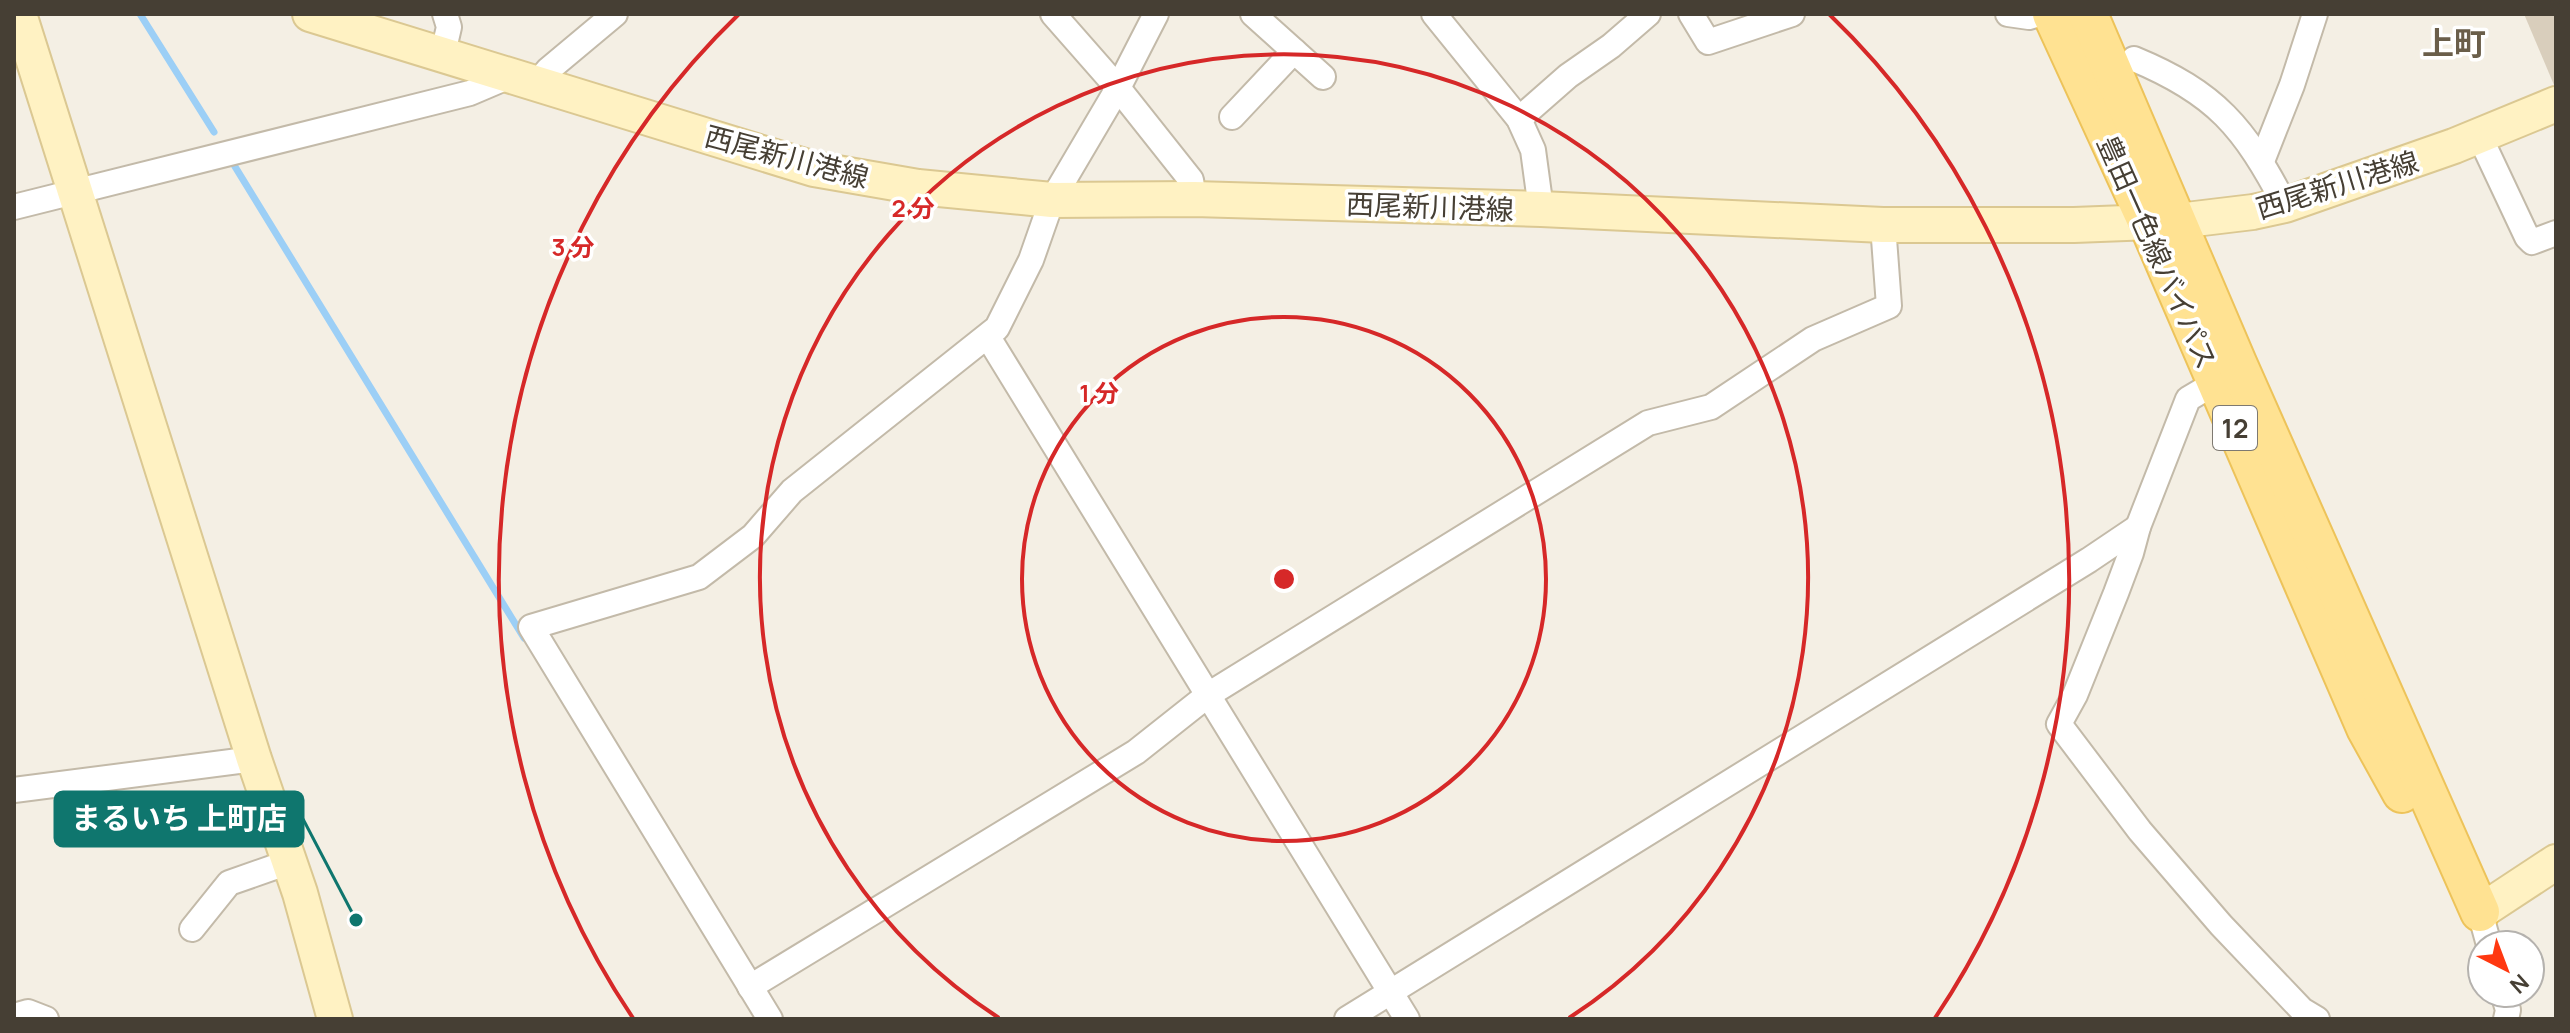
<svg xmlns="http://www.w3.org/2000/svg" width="2570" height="1033" viewBox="0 0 2570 1033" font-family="Manrope,'Noto Sans JP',sans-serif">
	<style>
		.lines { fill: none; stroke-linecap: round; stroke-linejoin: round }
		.stream { stroke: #9ccff6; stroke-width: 7 }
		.building { fill: #d9cebc }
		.street-casing { stroke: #c3baa9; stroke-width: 28 }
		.secondary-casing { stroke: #dbc892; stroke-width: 38 }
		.primary-casing { stroke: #edc35a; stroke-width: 42 }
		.street { stroke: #fff; stroke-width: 24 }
		.secondary { stroke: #fff2c3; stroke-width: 34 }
		.primary { stroke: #ffe292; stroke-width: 38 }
		.ring { fill: none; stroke: #d62828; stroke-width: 4 }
		.labels { text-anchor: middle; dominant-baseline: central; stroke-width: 7; stroke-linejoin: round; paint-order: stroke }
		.shield { fill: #fff; stroke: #7e7971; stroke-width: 2 }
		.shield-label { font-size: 26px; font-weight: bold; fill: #463f34 }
		.street-label { font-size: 28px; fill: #463f34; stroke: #fff }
		.quarter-label { font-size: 32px; font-weight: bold; fill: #6a5e4a; stroke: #fff }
		.centre { fill: #d62828; stroke: #fff; stroke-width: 4 }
		.ring-label { font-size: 24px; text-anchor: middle; font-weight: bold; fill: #d62828; stroke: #fff; stroke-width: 7; stroke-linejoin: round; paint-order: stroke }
		.leader { fill: none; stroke: #0f766e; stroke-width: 3 }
		.callout-dot { fill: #0f766e; stroke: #fff; stroke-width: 3 }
		.callout { fill: #0f766e; stroke: #0f766e; stroke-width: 3 }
		.callout-label { font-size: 30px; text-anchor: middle; font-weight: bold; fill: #fff }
	</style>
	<rect width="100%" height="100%" fill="#f4efe4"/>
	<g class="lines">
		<!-- stream -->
		<g class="stream">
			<path d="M 140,14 L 214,132"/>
			<path d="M 234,165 L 524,638"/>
		</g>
	</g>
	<!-- building -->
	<path class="building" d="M 2524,14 L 2556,14 L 2556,84 L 2554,85 Z"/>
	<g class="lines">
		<defs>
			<g id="street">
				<path d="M 1053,14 L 1118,88 L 1191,180 L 1194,199"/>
				<path d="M 1253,14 L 1323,77"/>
				<path d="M 1434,14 L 1519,119 L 1533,150 L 1541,209"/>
				<path d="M 1691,14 L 1708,42 L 1792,14"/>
				<path d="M 2008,14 L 2029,17 L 2039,14"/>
				<path d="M 443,53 L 449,27 L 445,14"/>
				<path d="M 2134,59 C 2216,93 2244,127 2285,205"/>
				<path d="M 537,83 L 548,70 L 615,14"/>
				<path d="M 1232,117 L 1294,51"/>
				<path d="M 1519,119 L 1568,76 L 1611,46 L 1648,14"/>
				<path d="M 2479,135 L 2527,237 L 2532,242 L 2556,233"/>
				<path d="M 2262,161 L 2292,85 L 2315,14"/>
				<path d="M 14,207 L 470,93 L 512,75"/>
				<path d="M 988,337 L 1407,1019"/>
				<path d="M 2215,383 L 2188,399 L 2138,527 L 2131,553 L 2116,593 L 2075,695 L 2059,724 L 2140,831 L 2221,925 L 2302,1010 L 2317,1019"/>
				<path d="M 14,790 L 254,759"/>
				<path d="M 2480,912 L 2489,945"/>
				<path d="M 192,929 L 229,883 L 289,862"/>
				<path d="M 750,987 L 1136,752 L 1208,695 L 1648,423 L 1711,407 L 1813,339 L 1889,306 L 1883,225"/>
				<path d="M 2503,993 L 2508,1010 L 2506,1019"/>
				<path d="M 14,1016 L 28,1012 L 46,1019"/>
				<path d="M 770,1019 L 531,627 L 699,577 L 753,536 L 792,491 L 997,328 L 1031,260 L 1052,200 L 1118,88 L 1156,14"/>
				<path d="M 1347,1019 L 2089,560 L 2138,527"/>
			</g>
			<g id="secondary">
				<path d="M 19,14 L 254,759 L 300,893 L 335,1019"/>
				<path d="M 310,14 L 814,169 L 918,187 L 1052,200 L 1194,199 L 1541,209 L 1883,225 L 2074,225 L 2178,221 L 2253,212 L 2285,205 L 2454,146 L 2556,104"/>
				<path d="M 2480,912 L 2556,862"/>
			</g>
			<g id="primary">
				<path d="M 2052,14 L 2147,221 L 2366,728 L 2402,793"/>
				<path d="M 2088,14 L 2237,363 L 2480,912"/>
			</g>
		</defs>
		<!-- street casing -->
		<use href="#street" class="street-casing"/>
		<!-- secondary casing -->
		<use href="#secondary" class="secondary-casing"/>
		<!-- primary casing -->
		<use href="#primary" class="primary-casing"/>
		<!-- street -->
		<use href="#street" class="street"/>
		<!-- secondary -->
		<use href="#secondary" class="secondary"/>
		<!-- primary -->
		<use href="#primary" class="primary"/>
	</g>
	<!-- distance rings -->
	<g class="ring">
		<circle cx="1284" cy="579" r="262"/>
		<path d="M999 1018A524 524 0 1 1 1569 1018"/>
		<path d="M633 1018A785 785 0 0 1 739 14M1829 14A785 785 0 0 1 1935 1018"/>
	</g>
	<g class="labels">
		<!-- shield labels -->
		<rect class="shield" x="2213" y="406" width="44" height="44" rx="6"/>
		<g class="shield-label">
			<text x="2235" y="428">12</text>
		</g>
		<!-- street labels -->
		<g class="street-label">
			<text transform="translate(787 156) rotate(15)">西尾新川港線</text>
			<text transform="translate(2337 184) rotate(-17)">西尾新川港線</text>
			<text transform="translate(1430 206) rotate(2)">西尾新川港線</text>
			<text transform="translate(2158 252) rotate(66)">豊田一色線バイパス</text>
		</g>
		<!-- quarter labels -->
		<g class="quarter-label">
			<text x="2454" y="43">上町</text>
		</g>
	</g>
	<circle cx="1284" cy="579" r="12" class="centre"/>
	<g class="ring-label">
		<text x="913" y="217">2 分</text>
		<text x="573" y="256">3 分</text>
		<text x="1099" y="402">1 分</text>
	</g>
	<!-- callouts -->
	<path class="leader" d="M356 920L303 819"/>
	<circle class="callout-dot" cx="356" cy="920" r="8"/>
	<rect class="callout" x="55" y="792" width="248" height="54" rx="8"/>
	<g class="callout-label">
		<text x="179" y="829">まるいち 上町店</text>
	</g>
	<!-- border -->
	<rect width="2570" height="1033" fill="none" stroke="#463f34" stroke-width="32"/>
	<!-- north arrow -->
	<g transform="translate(2506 969) rotate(138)"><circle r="38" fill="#ffffff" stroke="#b5b2ae" stroke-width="2"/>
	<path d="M0-6L14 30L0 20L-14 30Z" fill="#ff3810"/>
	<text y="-12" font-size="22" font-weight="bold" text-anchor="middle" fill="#463f34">N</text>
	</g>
</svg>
